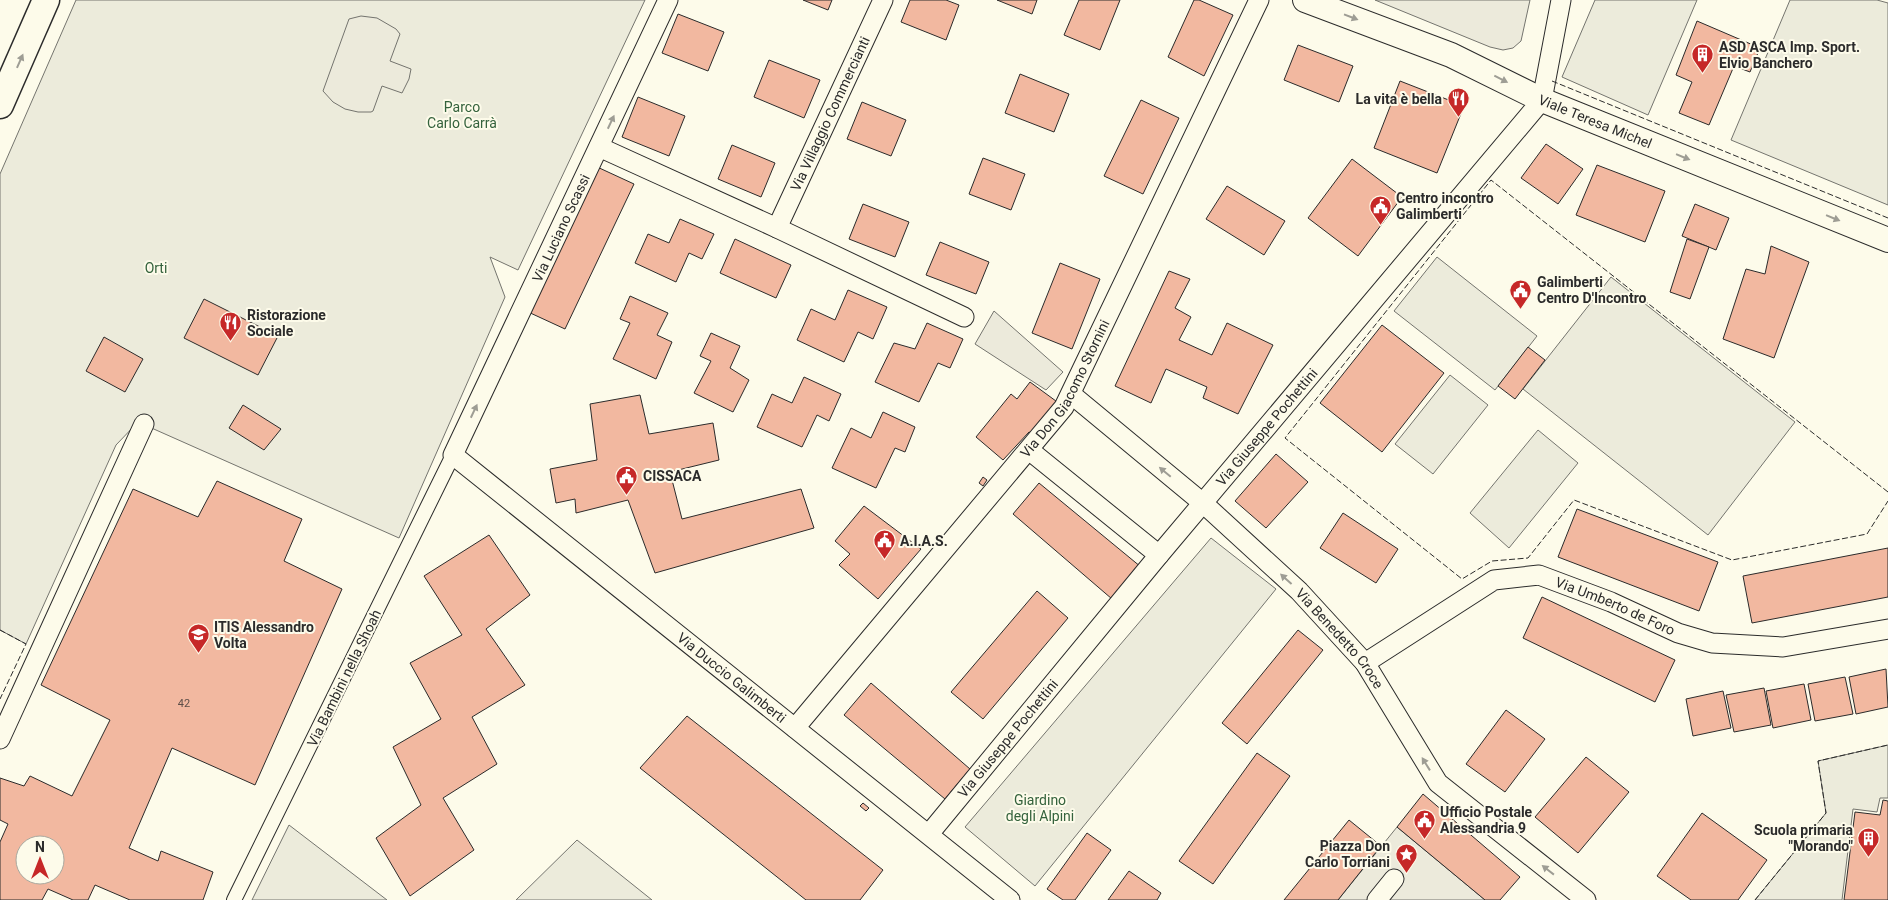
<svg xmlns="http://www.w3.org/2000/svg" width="1888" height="900" viewBox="0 0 1888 900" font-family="Roboto,sans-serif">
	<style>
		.green { fill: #ecebdb; stroke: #74746e }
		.parking { fill: #eceadb; stroke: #74746e }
		.building { fill: #f2b8a0; stroke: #2b2b2b; fill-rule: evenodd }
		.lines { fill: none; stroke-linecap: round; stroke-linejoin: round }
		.pedestrian-casing { stroke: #2b2b2b; stroke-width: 16 }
		.minor-casing { stroke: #2b2b2b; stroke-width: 21 }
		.tertiary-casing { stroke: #2b2b2b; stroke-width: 26 }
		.secondary-casing { stroke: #2b2b2b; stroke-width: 29 }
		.pedestrian { stroke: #fdfbea; stroke-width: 14 }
		.minor { stroke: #fdfbea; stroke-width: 19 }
		.tertiary { stroke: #fdfbea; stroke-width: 24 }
		.secondary { stroke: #fdfbea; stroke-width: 26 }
		.fence { stroke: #2b2b2b; stroke-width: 1; stroke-dasharray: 6 2.5; stroke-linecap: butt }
		.oneway { fill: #9e9d94 }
		.labels { text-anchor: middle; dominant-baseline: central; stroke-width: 4; stroke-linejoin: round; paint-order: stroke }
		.number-label { font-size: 11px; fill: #5d4e48 }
		.poi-label { font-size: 14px; font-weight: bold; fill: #2b2b2b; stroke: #fdfbea; text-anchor: start }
		.park-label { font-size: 14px; fill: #34623c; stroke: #fdfbea }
		.street-label { font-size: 14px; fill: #2b2b2b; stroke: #fdfbea }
	</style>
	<rect width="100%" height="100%" fill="#fdfbea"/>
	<!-- green -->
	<g class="green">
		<path d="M 76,0 L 645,0 L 518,270 L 490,257 L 505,297 L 399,538 L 138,422 L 116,445 L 26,644 L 0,630 L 0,174 Z"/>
		<path d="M 1595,0 L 1697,0 L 1648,115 L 1562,77 Z"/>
		<path d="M 1790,0 L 1877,0 L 1888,3 L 1888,205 L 1731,140 Z"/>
		<path d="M 1437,257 L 1537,336 L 1495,390 L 1394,311 Z"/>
		<path d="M 1611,277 L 1795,422 L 1708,535 L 1523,389 Z"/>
		<path d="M 1450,375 L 1488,405 L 1433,474 L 1395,444 Z"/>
		<path d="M 1538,430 L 1578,463 L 1509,548 L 1470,513 Z"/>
		<path d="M 1211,538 L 1276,589 L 1035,886 L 965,827 Z"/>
		<path d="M 1888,745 L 1888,798 L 1880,798 L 1877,812 L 1853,809 L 1842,900 L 1755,900 L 1826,813 L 1818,761 Z"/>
		<path d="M 289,825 L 387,900 L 252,900 Z"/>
		<path d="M 577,840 L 652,900 L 516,900 Z"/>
	</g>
	<!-- parking -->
	<g class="parking">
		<path d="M 1375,0 L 1530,0 L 1521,41 L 1513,48 L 1503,50 L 1490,47 Z"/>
		<path d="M 361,16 L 377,18 L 396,29 L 400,34 L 390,61 L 411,69 L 409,79 L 402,93 L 382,86 L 373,111 L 371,112 L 358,112 L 345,109 L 333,102 L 323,91 L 349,19 Z"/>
		<path d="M 994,311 L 1063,372 L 1046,390 L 975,344 Z"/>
		<path d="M 1397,827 L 1485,900 L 1338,900 Z"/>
	</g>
	<!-- building -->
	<g class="building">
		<path d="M 803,0 L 832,0 L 828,10 Z"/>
		<path d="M 910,0 L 946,0 L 959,5 L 946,40 L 901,22 Z"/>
		<path d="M 997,0 L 1037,0 L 1032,14 Z"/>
		<path d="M 1079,0 L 1120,0 L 1100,50 L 1064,35 Z"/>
		<path d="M 1194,0 L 1199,0 L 1233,15 L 1204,76 L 1168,57 Z"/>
		<path d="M 678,14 L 724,32 L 708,71 L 662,53 Z"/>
		<path d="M 1697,21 L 1760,48 L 1750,72 L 1734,66 L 1709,125 L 1679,113 L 1692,82 L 1676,75 Z"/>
		<path d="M 1298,45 L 1353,66 L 1339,102 L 1284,80 Z"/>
		<path d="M 769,60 L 820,80 L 804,118 L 754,97 Z"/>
		<path d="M 1020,74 L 1069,94 L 1054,132 L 1005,113 Z"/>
		<path d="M 1400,81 L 1464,106 L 1437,173 L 1374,148 Z"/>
		<path d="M 638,97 L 685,116 L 669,156 L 622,137 Z"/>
		<path d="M 1141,100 L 1179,118 L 1143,194 L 1104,176 Z"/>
		<path d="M 862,102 L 906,120 L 891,156 L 847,139 Z"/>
		<path d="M 1546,144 L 1583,169 L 1558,204 L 1521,178 Z"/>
		<path d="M 732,145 L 775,163 L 761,197 L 718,179 Z"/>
		<path d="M 983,158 L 1025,174 L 1011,210 L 969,194 Z"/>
		<path d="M 1352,159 L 1402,197 L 1358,256 L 1308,218 Z"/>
		<path d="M 1597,165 L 1665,191 L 1645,242 L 1576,215 Z"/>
		<path d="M 595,166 L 634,184 L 565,329 L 526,311 Z"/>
		<path d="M 1227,186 L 1285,221 L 1264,255 L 1206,219 Z"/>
		<path d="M 863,204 L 909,222 L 895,257 L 849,239 Z"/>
		<path d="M 1695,204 L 1729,218 L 1716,250 L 1682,236 Z"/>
		<path d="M 680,219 L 714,234 L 702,259 L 689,253 L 676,282 L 635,263 L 648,234 L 669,243 Z"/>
		<path d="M 735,239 L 791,265 L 776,298 L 720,273 Z"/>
		<path d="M 1687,239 L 1709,247 L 1690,299 L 1670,292 Z"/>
		<path d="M 940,242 L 989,262 L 976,294 L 926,275 Z"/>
		<path d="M 1771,246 L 1809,262 L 1774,358 L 1723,339 L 1746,269 L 1765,274 Z"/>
		<path d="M 1060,263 L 1100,279 L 1072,349 L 1032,333 Z"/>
		<path d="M 1169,271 L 1190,279 L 1175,308 L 1191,317 L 1179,340 L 1212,355 L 1227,323 L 1273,345 L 1238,414 L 1203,398 L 1207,387 L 1166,369 L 1151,403 L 1115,386 Z"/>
		<path d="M 848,290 L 887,307 L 873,339 L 858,332 L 844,362 L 797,340 L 811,309 L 835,320 Z"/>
		<path d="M 630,296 L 668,313 L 657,335 L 672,342 L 656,379 L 613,359 L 630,323 L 620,319 Z"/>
		<path d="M 204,299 L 278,336 L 258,375 L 184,338 Z"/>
		<path d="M 927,323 L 963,339 L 950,368 L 938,363 L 919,402 L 875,382 L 894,343 L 915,349 Z"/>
		<path d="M 1382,325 L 1444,373 L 1382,452 L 1320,403 Z"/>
		<path d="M 711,333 L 740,346 L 730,368 L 749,380 L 733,412 L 694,393 L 711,361 L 700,356 Z"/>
		<path d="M 104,337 L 143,359 L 125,392 L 86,371 Z"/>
		<path d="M 1528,347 L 1545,360 L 1515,399 L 1498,386 Z"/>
		<path d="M 804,377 L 841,394 L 829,421 L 817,415 L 802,447 L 757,427 L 772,394 L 792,403 Z"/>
		<path d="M 1030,382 L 1060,404 L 1035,435 L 1029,432 L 1003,460 L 976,437 L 1011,394 L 1017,399 Z"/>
		<path d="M 640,395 L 649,434 L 713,423 L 719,460 L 670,472 L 682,519 L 801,489 L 814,528 L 655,573 L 628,500 L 576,513 L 575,499 L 556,503 L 550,469 L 597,460 L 590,404 Z"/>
		<path d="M 243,405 L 281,429 L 264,450 L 229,428 Z"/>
		<path d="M 883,412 L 915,427 L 905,452 L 895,448 L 876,488 L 832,468 L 851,428 L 871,438 Z"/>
		<path d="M 1276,454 L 1308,482 L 1266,528 L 1235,501 Z"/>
		<path d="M 983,477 L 987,480 L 983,486 L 979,483 Z"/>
		<path d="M 217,481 L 302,519 L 284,561 L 342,589 L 255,785 L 172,748 L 129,848 L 158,861 L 161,851 L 213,872 L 203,900 L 130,900 L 95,885 L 88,900 L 73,900 L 48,889 L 42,900 L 0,900 L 0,842 L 8,824 L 0,820 L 0,778 L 24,786 L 30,776 L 72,796 L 110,720 L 41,685 L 133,489 L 198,517 ZM 25,845 L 55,845 L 55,875 L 25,875 Z"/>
		<path d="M 1039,483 L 1141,567 L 1112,599 L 1013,514 Z"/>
		<path d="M 864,506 L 921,549 L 878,599 L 839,565 L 850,554 L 835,541 Z"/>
		<path d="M 1577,509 L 1718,562 L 1699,611 L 1558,557 Z"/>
		<path d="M 1343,513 L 1398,549 L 1376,583 L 1320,548 Z"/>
		<path d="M 489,535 L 530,595 L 486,629 L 525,685 L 472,717 L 497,764 L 443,798 L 474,850 L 410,896 L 376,838 L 421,805 L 393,747 L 441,719 L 410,663 L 462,635 L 424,576 Z"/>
		<path d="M 1888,548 L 1888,597 L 1752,623 L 1743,576 Z"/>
		<path d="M 1037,591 L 1068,618 L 983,719 L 951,692 Z"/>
		<path d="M 1542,597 L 1675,660 L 1655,702 L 1523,638 Z"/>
		<path d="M 1298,630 L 1323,650 L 1247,744 L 1222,723 Z"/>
		<path d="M 1886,669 L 1888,707 L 1856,714 L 1849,677 Z"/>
		<path d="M 1845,677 L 1853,714 L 1815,721 L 1808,684 Z"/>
		<path d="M 871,683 L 970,769 L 945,799 L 844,715 Z"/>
		<path d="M 1804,684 L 1811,720 L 1773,728 L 1766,691 Z"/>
		<path d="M 1764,688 L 1771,725 L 1734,732 L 1726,695 Z"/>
		<path d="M 1723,691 L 1731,728 L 1693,736 L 1686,699 Z"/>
		<path d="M 1506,710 L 1545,739 L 1505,792 L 1466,764 Z"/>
		<path d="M 687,716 L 883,870 L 860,900 L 806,900 L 640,768 Z"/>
		<path d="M 1257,753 L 1290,776 L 1213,884 L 1179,861 Z"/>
		<path d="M 1586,757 L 1629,792 L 1578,853 L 1535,817 Z"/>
		<path d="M 1423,794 L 1520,877 L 1500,900 L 1485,900 L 1397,827 Z"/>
		<path d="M 1883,800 L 1888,801 L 1888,900 L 1844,900 L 1855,812 L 1880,815 Z"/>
		<path d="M 863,803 L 869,808 L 866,811 L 860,806 Z"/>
		<path d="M 1702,813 L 1767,860 L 1738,900 L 1691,900 L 1657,876 Z"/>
		<path d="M 1349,820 L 1381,846 L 1338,900 L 1284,900 Z"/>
		<path d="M 1087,833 L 1111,850 L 1075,900 L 1063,900 L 1047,889 Z"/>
		<path d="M 1129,871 L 1161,893 L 1157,900 L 1108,900 Z"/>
	</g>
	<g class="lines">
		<defs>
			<path id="pedestrian" d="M 234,900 L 453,455"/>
			<g id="minor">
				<path id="s1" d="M 668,0 L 453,455 L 1010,900"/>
				<path d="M 599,147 L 777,228 L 964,317"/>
				<path id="s2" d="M 777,228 L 883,0"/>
				<path id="s3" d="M 1071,394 L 1204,504 L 1299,591 L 1365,663 L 1438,783 L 1586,900"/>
				<path d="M 1029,450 L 1159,555"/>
				<path id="s4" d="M 1365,663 L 1494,580 L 1539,575 L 1611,602 L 1678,633 L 1712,643 L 1783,647 L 1888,629"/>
				<path id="s5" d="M 795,728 L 1064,407 L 1259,0"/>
				<path d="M 0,739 L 144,424"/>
				<path id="s6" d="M 929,834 L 1159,555 L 1542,100 L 1561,0"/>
				<path d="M 1377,900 L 1394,879"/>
			</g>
			<g id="tertiary">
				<path id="s7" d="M 1305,0 L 1451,55 L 1542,100 L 1888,240"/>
			</g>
			<path id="secondary" d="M 0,105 L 46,0"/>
		</defs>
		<!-- pedestrian casing -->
		<use href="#pedestrian" class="pedestrian-casing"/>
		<!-- minor casing -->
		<use href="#minor" class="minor-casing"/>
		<!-- tertiary casing -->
		<use href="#tertiary" class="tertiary-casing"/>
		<!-- secondary casing -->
		<use href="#secondary" class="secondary-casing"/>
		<!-- pedestrian -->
		<use href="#pedestrian" class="pedestrian"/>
		<!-- minor -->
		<use href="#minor" class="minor"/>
		<!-- tertiary -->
		<use href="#tertiary" class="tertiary"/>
		<!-- secondary -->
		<use href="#secondary" class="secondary"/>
		<!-- fence -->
		<g class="fence">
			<path d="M 1552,81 L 1888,218"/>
			<path d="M 1888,492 L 1491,180 L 1285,438 L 1462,579 L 1492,561 L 1528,558 L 1574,500 L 1732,560 L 1867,534 L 1888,501"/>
			<path d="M 0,630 L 26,644 L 0,699"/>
			<path d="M 1755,900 L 1826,813 L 1818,761 L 1888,745"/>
		</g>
	</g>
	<!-- one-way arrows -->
	<defs><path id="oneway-solid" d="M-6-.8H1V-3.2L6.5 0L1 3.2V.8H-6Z" transform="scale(1.25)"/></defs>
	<g class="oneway">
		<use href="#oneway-solid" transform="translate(1351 17) rotate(21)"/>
		<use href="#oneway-solid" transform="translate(20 61) rotate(-66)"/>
		<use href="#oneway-solid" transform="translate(1501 79) rotate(27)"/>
		<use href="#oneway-solid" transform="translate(611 122) rotate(-65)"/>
		<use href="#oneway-solid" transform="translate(1683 157) rotate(22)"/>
		<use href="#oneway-solid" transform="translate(1833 218) rotate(22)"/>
		<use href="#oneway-solid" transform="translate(474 411) rotate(-65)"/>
		<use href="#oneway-solid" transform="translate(1165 472) rotate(-140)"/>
		<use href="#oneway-solid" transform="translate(1286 579) rotate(-138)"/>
		<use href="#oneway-solid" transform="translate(1426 764) rotate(-122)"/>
		<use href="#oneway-solid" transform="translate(1548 870) rotate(-142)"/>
	</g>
	<!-- icons -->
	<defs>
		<symbol id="building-pin" viewBox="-11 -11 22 30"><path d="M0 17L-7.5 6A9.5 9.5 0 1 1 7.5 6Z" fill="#c62828" stroke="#fdfbea"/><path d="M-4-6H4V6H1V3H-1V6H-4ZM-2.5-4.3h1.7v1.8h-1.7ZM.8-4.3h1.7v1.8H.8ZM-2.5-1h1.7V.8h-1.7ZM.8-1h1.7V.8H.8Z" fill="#fff"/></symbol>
		<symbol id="restaurant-pin" viewBox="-11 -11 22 30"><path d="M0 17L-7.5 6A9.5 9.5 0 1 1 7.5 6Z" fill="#c62828" stroke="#fdfbea"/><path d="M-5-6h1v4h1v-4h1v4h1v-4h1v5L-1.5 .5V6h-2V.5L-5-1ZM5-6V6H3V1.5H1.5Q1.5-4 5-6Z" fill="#fff"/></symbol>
		<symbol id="civic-pin" viewBox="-11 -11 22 30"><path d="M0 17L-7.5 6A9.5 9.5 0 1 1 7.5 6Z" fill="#c62828" stroke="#fdfbea"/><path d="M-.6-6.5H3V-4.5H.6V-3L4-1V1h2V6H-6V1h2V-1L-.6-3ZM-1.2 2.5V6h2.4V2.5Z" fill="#fff"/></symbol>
		<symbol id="school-pin" viewBox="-11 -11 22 30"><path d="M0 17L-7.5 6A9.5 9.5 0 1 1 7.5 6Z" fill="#c62828" stroke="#fdfbea"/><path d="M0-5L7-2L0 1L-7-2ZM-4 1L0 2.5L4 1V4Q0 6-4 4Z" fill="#fff"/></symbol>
		<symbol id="sight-pin" viewBox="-11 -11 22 30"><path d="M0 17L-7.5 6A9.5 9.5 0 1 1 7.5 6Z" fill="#c62828" stroke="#fdfbea"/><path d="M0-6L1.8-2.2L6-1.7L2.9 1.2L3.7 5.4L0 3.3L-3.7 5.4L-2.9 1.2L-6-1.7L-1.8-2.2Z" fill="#fff"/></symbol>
	</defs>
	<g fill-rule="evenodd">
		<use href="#building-pin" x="1690" y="42" width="25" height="34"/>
		<use href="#restaurant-pin" x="1446" y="86" width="25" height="34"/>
		<use href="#civic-pin" x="1368" y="194" width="25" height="34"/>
		<use href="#civic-pin" x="1508" y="278" width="25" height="34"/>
		<use href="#restaurant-pin" x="218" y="310" width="25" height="34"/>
		<use href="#civic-pin" x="614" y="464" width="25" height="34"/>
		<use href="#civic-pin" x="872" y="528" width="25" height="34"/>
		<use href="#school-pin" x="186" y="622" width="25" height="34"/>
		<use href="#civic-pin" x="1412" y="808" width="25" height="34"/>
		<use href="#building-pin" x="1856" y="826" width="25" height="34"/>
		<use href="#sight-pin" x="1394" y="842" width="25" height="34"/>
	</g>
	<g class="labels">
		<!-- number labels -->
		<g class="number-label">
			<text x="184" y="703">42</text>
		</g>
		<!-- poi labels -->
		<g class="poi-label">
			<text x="1719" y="47">ASD ASCA Imp. Sport.<tspan x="1719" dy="16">Elvio Banchero</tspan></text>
			<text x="1442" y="99" text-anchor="end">La vita è bella</text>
			<text x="1396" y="198">Centro incontro<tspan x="1396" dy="16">Galimberti</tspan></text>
			<text x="1537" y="282">Galimberti<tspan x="1537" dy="16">Centro D'Incontro</tspan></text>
			<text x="247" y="315">Ristorazione<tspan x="247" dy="16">Sociale</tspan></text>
			<text x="643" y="476">CISSACA</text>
			<text x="900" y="541">A.I.A.S.</text>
			<text x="214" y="627">ITIS Alessandro<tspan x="214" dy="16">Volta</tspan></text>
			<text x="1440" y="812">Ufficio Postale<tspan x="1440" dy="16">Alessandria 9</tspan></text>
			<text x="1853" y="830" text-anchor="end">Scuola primaria<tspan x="1853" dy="16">"Morando"</tspan></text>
			<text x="1390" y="846" text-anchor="end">Piazza Don<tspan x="1390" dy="16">Carlo Torriani</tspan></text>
		</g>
		<!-- park labels -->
		<g class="park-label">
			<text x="462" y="107">Parco<tspan x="462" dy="16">Carlo Carrà</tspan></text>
			<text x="156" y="268">Orti</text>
			<text x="1040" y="800">Giardino<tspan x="1040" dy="16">degli Alpini</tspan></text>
		</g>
		<!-- street labels -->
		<g class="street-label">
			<text stroke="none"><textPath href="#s2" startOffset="126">Via Villaggio Commercianti</textPath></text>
			<text stroke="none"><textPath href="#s7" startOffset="315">Viale Teresa Michel</textPath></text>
			<text transform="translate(561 228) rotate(-65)">Via Luciano Scassi</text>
			<text stroke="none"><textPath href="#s5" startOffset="435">Via Don Giacomo Stornini</textPath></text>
			<text stroke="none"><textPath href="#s6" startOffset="529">Via Giuseppe Pochettini</textPath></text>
			<text stroke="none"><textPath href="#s4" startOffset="281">Via Umberto de Foro</textPath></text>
			<text stroke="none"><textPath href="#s3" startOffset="364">Via Benedetto Croce</textPath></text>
			<text transform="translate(344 678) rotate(-64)">Via Bambini nella Shoah</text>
			<text stroke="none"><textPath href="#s1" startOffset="860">Via Duccio Galimberti</textPath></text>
			<text stroke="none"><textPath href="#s6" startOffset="124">Via Giuseppe Pochettini</textPath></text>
		</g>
	</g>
	<!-- north arrow -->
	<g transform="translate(40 860)"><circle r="24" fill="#fdfbea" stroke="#a9a89e"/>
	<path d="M0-4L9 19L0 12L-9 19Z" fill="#c62828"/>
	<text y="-8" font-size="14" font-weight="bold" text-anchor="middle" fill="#2b2b2b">N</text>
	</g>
</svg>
